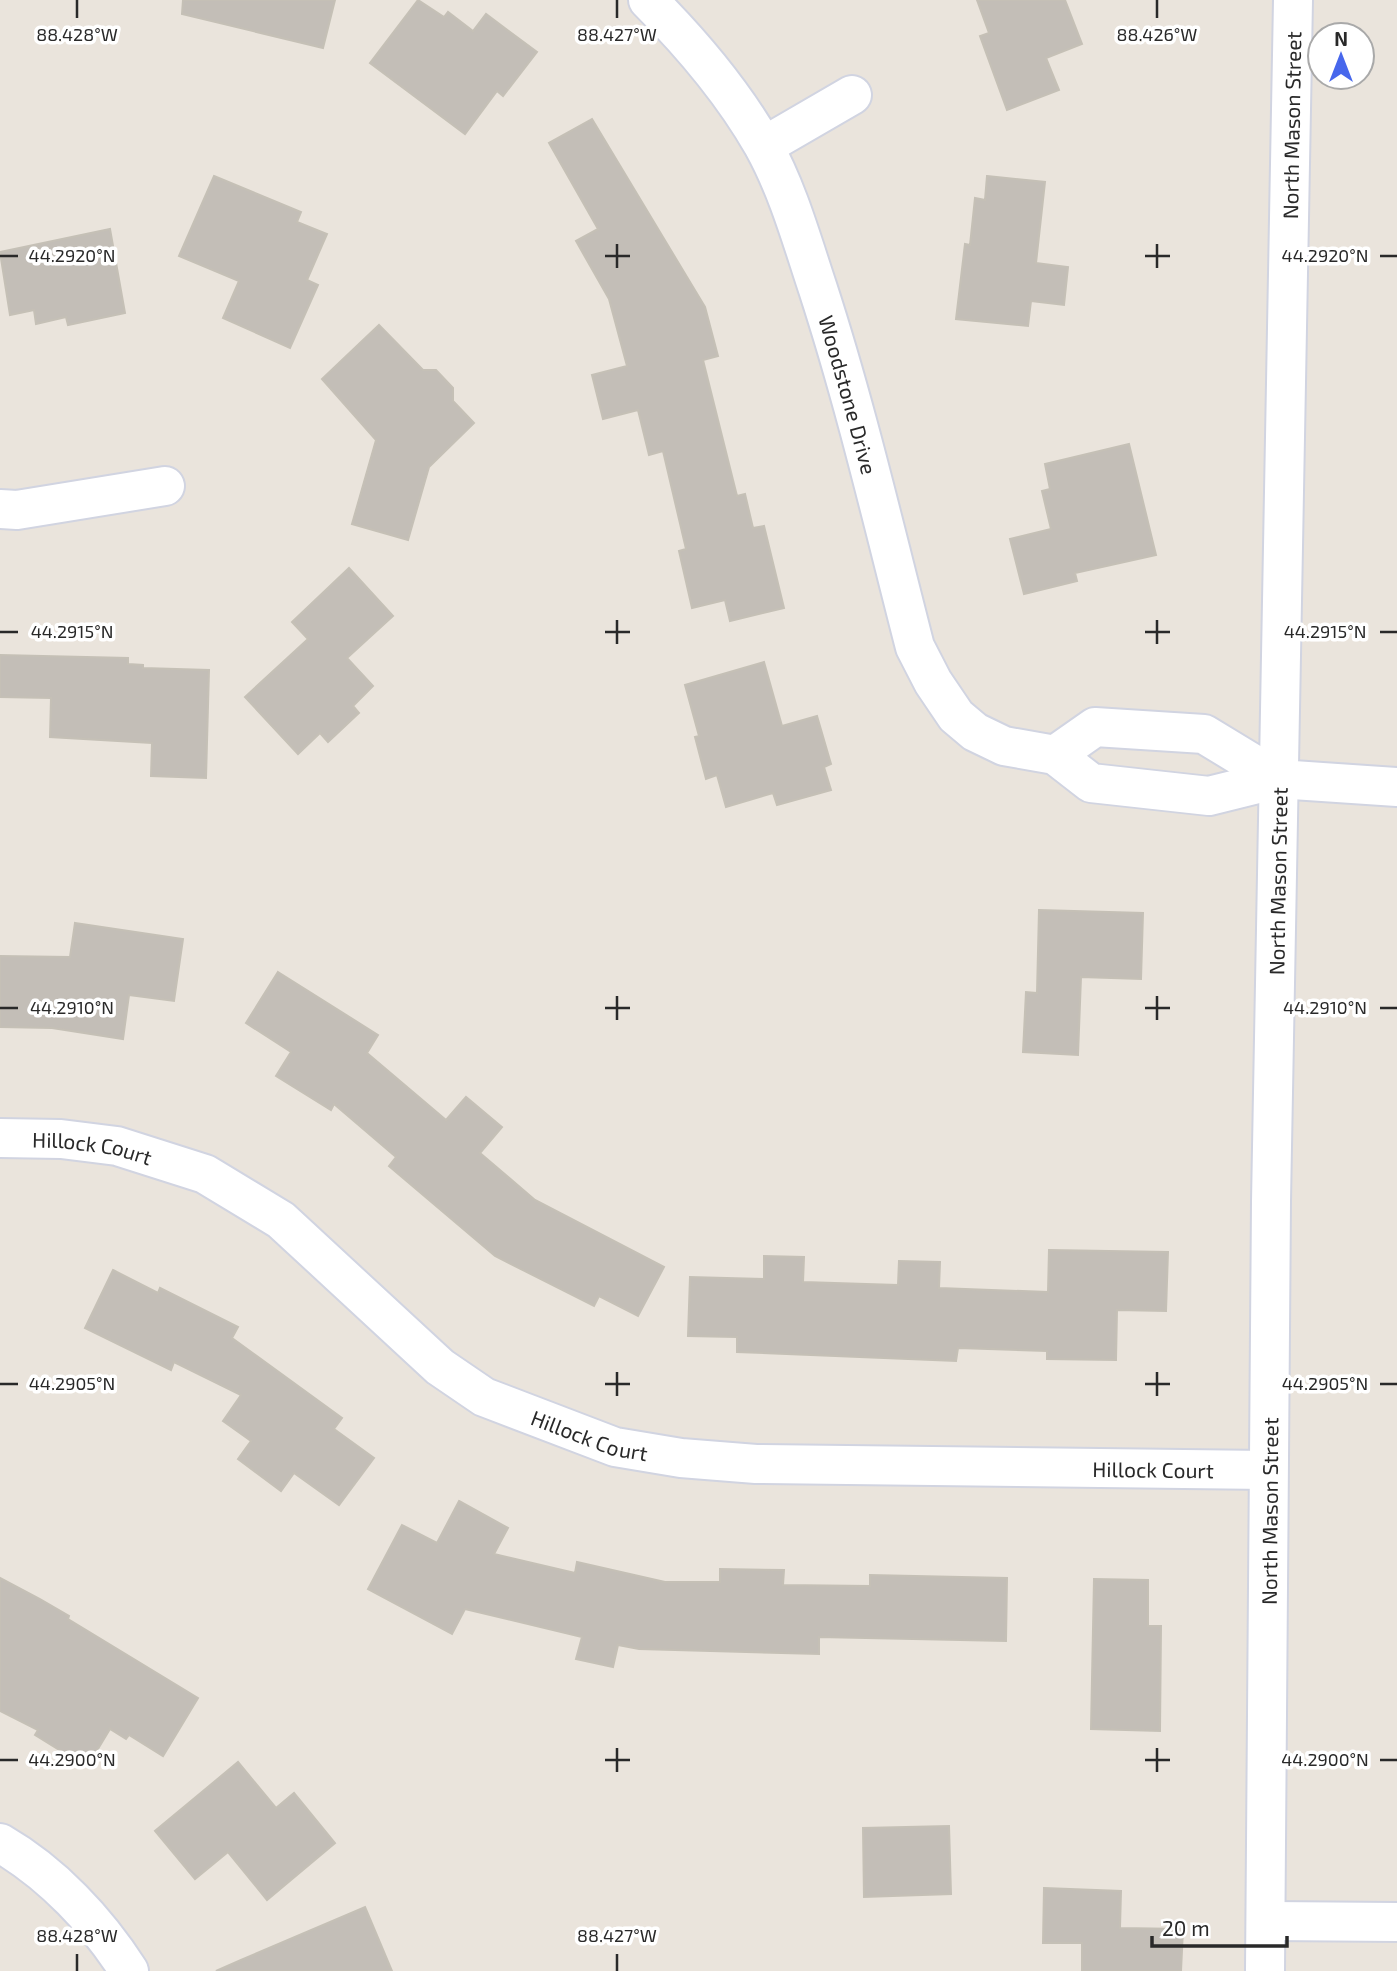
<svg xmlns="http://www.w3.org/2000/svg" width="1397" height="1971" viewBox="0 0 1397 1971" font-family="'Exo 2',sans-serif">
	<style>
		.building { fill: #c3beb7; stroke: #c5c0b6; stroke-width: 2 }
		.lines { fill: none; stroke-linecap: round; stroke-linejoin: round }
		.street-casing { stroke: #d1d4e1; stroke-width: 42 }
		.secondary-casing { stroke: #d1d4e1; stroke-width: 42 }
		.street { stroke: #fff; stroke-width: 38 }
		.secondary { stroke: #fff; stroke-width: 38 }
		.ticks { fill: none; stroke: #292929; stroke-width: 2.5 }
		.labels { text-anchor: middle; dominant-baseline: central; stroke-width: 7; stroke-linejoin: round; paint-order: stroke }
		.street-label { font-size: 21px; fill: #292929; stroke: #fff }
		.ticks-label { font-size: 18px; text-anchor: middle; fill: #292929; stroke: #fff; stroke-width: 7; stroke-linejoin: round; paint-order: stroke }
	</style>
	<rect width="100%" height="100%" fill="#eae4dc"/>
	<!-- building -->
	<g class="building">
		<path d="M 183,0 L 335,0 L 323,48 L 182,14 Z"/>
		<path d="M 418,0 L 444,17 L 448,12 L 473,31 L 486,14 L 537,52 L 503,96 L 497,91 L 465,134 L 370,63 Z"/>
		<path d="M 977,0 L 1065,0 L 1082,44 L 1046,58 L 1059,90 L 1007,110 L 980,36 L 989,33 Z"/>
		<path d="M 592,119 L 705,307 L 718,356 L 703,360 L 737,496 L 745,494 L 753,528 L 764,526 L 784,608 L 730,621 L 725,600 L 692,608 L 679,551 L 686,549 L 663,451 L 649,455 L 638,410 L 603,419 L 592,375 L 627,366 L 609,299 L 576,241 L 598,229 L 549,143 Z"/>
		<path d="M 214,176 L 301,212 L 297,222 L 327,234 L 307,280 L 318,285 L 290,348 L 223,318 L 239,281 L 179,256 Z"/>
		<path d="M 987,176 L 1045,182 L 1036,263 L 1068,267 L 1064,305 L 1031,301 L 1028,326 L 956,319 L 965,244 L 970,245 L 975,198 L 985,200 Z"/>
		<path d="M 110,229 L 125,313 L 68,325 L 66,317 L 36,324 L 34,310 L 10,315 L 0,252 Z"/>
		<path d="M 379,325 L 423,370 L 436,370 L 453,388 L 453,401 L 474,423 L 429,467 L 408,540 L 352,524 L 376,440 L 322,379 Z"/>
		<path d="M 1129,444 L 1156,555 L 1075,573 L 1077,581 L 1024,594 L 1010,539 L 1051,529 L 1042,491 L 1050,489 L 1045,464 Z"/>
		<path d="M 349,568 L 393,616 L 347,658 L 373,686 L 353,706 L 359,713 L 328,742 L 320,733 L 298,754 L 245,697 L 308,639 L 292,622 Z"/>
		<path d="M 0,655 L 128,658 L 128,664 L 143,665 L 143,668 L 209,670 L 206,778 L 151,776 L 152,743 L 50,737 L 51,698 L 0,697 Z"/>
		<path d="M 764,662 L 782,726 L 817,716 L 831,764 L 824,767 L 831,790 L 777,805 L 773,793 L 726,807 L 717,775 L 706,779 L 695,737 L 699,736 L 685,685 Z"/>
		<path d="M 1039,910 L 1143,913 L 1141,979 L 1081,977 L 1078,1055 L 1023,1052 L 1026,992 L 1037,993 Z"/>
		<path d="M 75,923 L 183,939 L 174,1001 L 129,995 L 123,1039 L 52,1028 L 0,1027 L 0,956 L 70,957 Z"/>
		<path d="M 278,972 L 378,1035 L 367,1053 L 446,1120 L 466,1097 L 502,1127 L 480,1153 L 535,1200 L 664,1267 L 638,1316 L 599,1296 L 594,1306 L 495,1256 L 389,1166 L 396,1157 L 334,1104 L 331,1110 L 276,1076 L 291,1052 L 246,1023 Z"/>
		<path d="M 1049,1250 L 1168,1252 L 1166,1311 L 1117,1310 L 1116,1360 L 1047,1359 L 1047,1351 L 958,1348 L 956,1361 L 737,1352 L 737,1337 L 688,1336 L 690,1277 L 764,1279 L 764,1256 L 804,1257 L 803,1282 L 898,1285 L 899,1261 L 940,1262 L 939,1288 L 1048,1292 Z"/>
		<path d="M 113,1270 L 158,1293 L 160,1288 L 238,1327 L 232,1338 L 342,1418 L 334,1429 L 374,1458 L 339,1505 L 294,1473 L 281,1491 L 238,1459 L 251,1441 L 223,1421 L 241,1395 L 174,1362 L 171,1370 L 85,1328 Z"/>
		<path d="M 459,1501 L 508,1528 L 494,1554 L 575,1573 L 577,1562 L 665,1582 L 720,1582 L 720,1569 L 784,1570 L 783,1585 L 870,1586 L 870,1575 L 1007,1578 L 1006,1641 L 819,1637 L 819,1654 L 639,1649 L 618,1645 L 613,1667 L 576,1659 L 582,1637 L 465,1609 L 452,1634 L 368,1589 L 402,1525 L 437,1543 Z"/>
		<path d="M 0,1578 L 40,1599 L 69,1616 L 68,1619 L 198,1698 L 163,1756 L 129,1735 L 126,1739 L 110,1729 L 87,1767 L 35,1735 L 38,1730 L 0,1711 Z"/>
		<path d="M 1094,1579 L 1148,1580 L 1148,1626 L 1161,1626 L 1160,1731 L 1091,1729 Z"/>
		<path d="M 238,1762 L 276,1808 L 294,1793 L 335,1843 L 267,1900 L 228,1852 L 195,1879 L 155,1831 Z"/>
		<path d="M 949,1826 L 951,1894 L 864,1897 L 863,1828 Z"/>
		<path d="M 1044,1888 L 1121,1891 L 1120,1928 L 1183,1929 L 1181,1971 L 1082,1971 L 1082,1943 L 1043,1943 Z"/>
		<path d="M 365,1907 L 392,1971 L 216,1971 L 241,1960 Z"/>
	</g>
	<g class="lines">
		<defs>
			<g id="street">
				<path id="s1" d="M 648,0 C 692,44 732,91 763,145 C 788,190 802,241 818,289 C 856,406 884,527 915,647 L 933,682 L 956,716 L 975,732 L 1004,746 L 1055,755 L 1091,783 L 1209,796 L 1278,779 L 1397,787"/>
				<path d="M 764,146 L 852,95"/>
				<path d="M 0,509 L 17,510 L 165,486"/>
				<path d="M 1055,755 L 1095,727 L 1204,734 L 1278,779"/>
				<path id="s2" d="M 0,1138 L 61,1139 L 117,1146 L 205,1174 L 281,1220 L 440,1367 L 484,1397 L 615,1447 L 681,1458 L 756,1464 L 1268,1470"/>
				<path d="M 0,1843 C 52,1873 97,1921 129,1971"/>
				<path d="M 1266,1921 L 1397,1922"/>
			</g>
			<g id="secondary">
				<path id="s3" d="M 1265,1971 L 1271,1202 L 1293,0"/>
			</g>
		</defs>
		<!-- street casing -->
		<use href="#street" class="street-casing"/>
		<!-- secondary casing -->
		<use href="#secondary" class="secondary-casing"/>
		<!-- street -->
		<use href="#street" class="street"/>
		<!-- secondary -->
		<use href="#secondary" class="secondary"/>
	</g>
	<!-- ticks -->
	<path class="ticks" d="M 77,0 L 77,18M 617,0 L 617,18M 1157,0 L 1157,18M 617,244 L 617,268M 1157,244 L 1157,268M 0,256 L 18,256M 605,256 L 630,256M 1145,256 L 1170,256M 1380,256 L 1397,256M 617,620 L 617,644M 1157,620 L 1157,644M 0,632 L 18,632M 605,632 L 630,632M 1145,632 L 1170,632M 1380,632 L 1397,632M 617,996 L 617,1020M 1157,996 L 1157,1020M 0,1008 L 18,1008M 605,1008 L 630,1008M 1145,1008 L 1170,1008M 1380,1008 L 1397,1008M 617,1372 L 617,1396M 1157,1372 L 1157,1396M 0,1384 L 18,1384M 605,1384 L 630,1384M 1145,1384 L 1170,1384M 1380,1384 L 1397,1384M 617,1748 L 617,1772M 1157,1748 L 1157,1772M 0,1760 L 18,1760M 605,1760 L 630,1760M 1145,1760 L 1170,1760M 1380,1760 L 1397,1760M 77,1954 L 77,1971M 617,1954 L 617,1971"/>
	<g class="labels">
		<!-- street labels -->
		<g class="street-label">
			<text stroke="none"><textPath href="#s3" startOffset="1846">North Mason Street</textPath></text>
			<text stroke="none"><textPath href="#s1" startOffset="450">Woodstone Drive</textPath></text>
			<text stroke="none"><textPath href="#s3" startOffset="1090">North Mason Street</textPath></text>
			<text stroke="none"><textPath href="#s2" startOffset="93">Hillock Court</textPath></text>
			<text stroke="none"><textPath href="#s2" startOffset="681">Hillock Court</textPath></text>
			<text stroke="none"><textPath href="#s2" startOffset="1248">Hillock Court</textPath></text>
			<text stroke="none"><textPath href="#s3" startOffset="460">North Mason Street</textPath></text>
		</g>
	</g>
	<g class="ticks-label">
		<text x="77" y="41">88.428°W</text>
		<text x="617" y="41">88.427°W</text>
		<text x="1157" y="41">88.426°W</text>
		<text x="72" y="262">44.2920°N</text>
		<text x="1325" y="262">44.2920°N</text>
		<text x="72" y="638">44.2915°N</text>
		<text x="1325" y="638">44.2915°N</text>
		<text x="72" y="1014">44.2910°N</text>
		<text x="1325" y="1014">44.2910°N</text>
		<text x="72" y="1390">44.2905°N</text>
		<text x="1325" y="1390">44.2905°N</text>
		<text x="72" y="1766">44.2900°N</text>
		<text x="1325" y="1766">44.2900°N</text>
		<text x="77" y="1942">88.428°W</text>
		<text x="617" y="1942">88.427°W</text>
	</g>
	<!-- north arrow -->
	<g transform="translate(1341 56)"><circle r="33" fill="#ffffff" stroke="#a9a9a9" stroke-width="2"/>
	<path d="M0-5L12 26L0 18L-12 26Z" fill="#4767ec"/>
	<text y="-10" font-size="19" font-weight="bold" text-anchor="middle" fill="#292929">N</text>
	</g>
	<!-- scale -->
	<path d="M1152 1936v10h135v-10" fill="none" stroke="#292929" stroke-width="3.5"/>
	<text x="1162" y="1936" font-size="21" fill="#292929" stroke="#ffffff" stroke-width="5" paint-order="stroke">20 m</text>
</svg>
